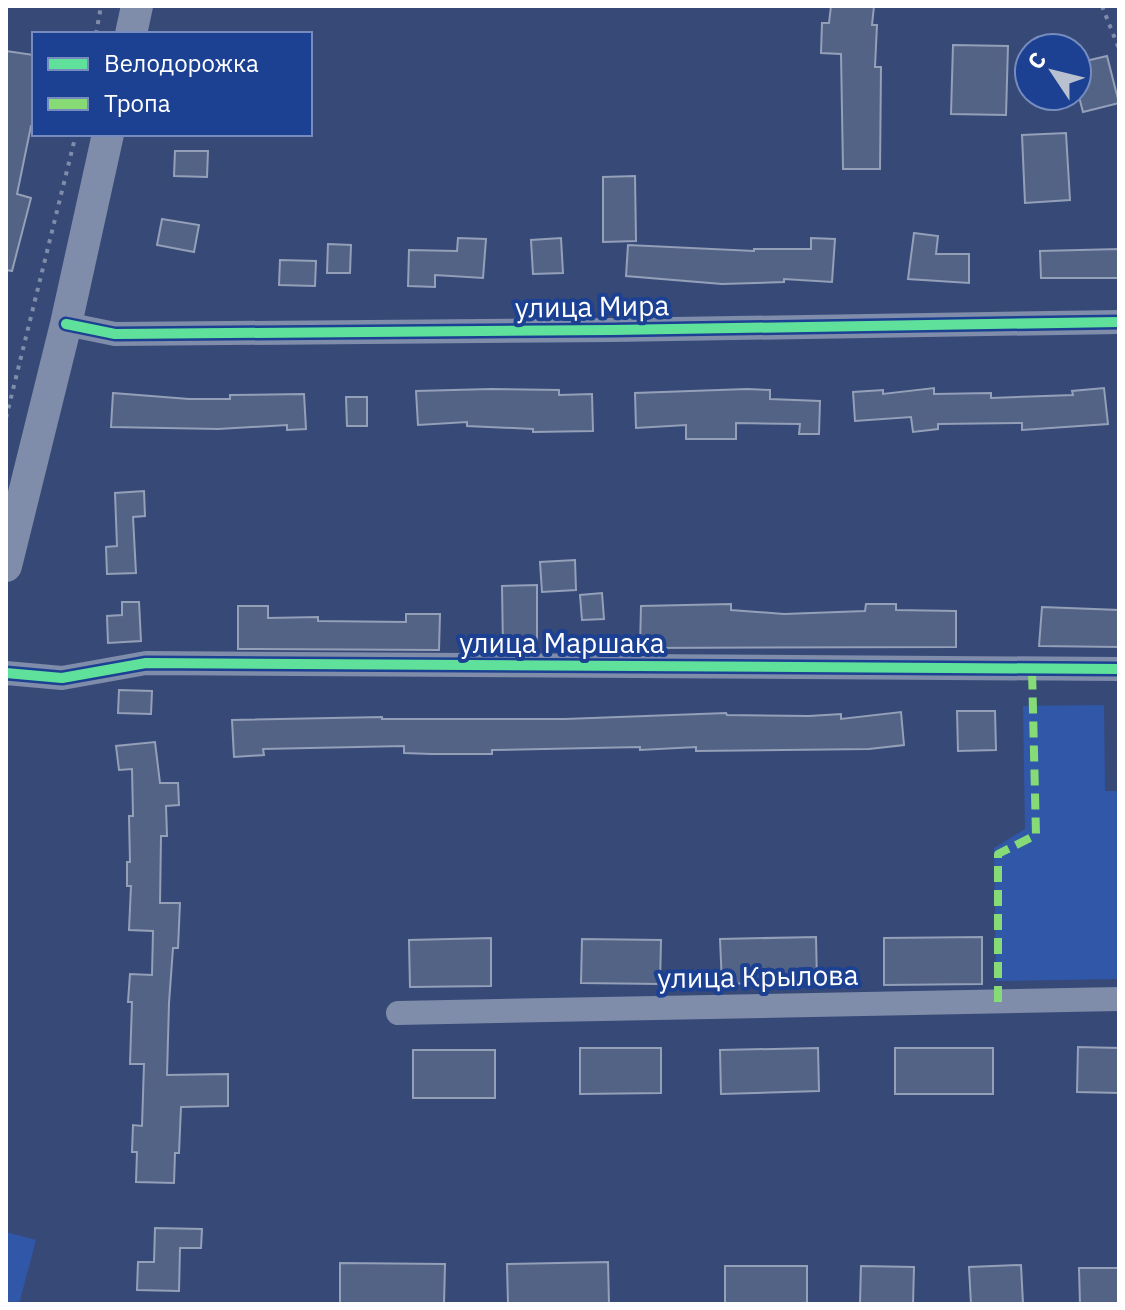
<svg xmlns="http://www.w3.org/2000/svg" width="1125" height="1310" viewBox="0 0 1125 1310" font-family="'IBM Plex Sans',sans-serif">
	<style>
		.green { fill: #3057a8 }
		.building { fill: #536386; stroke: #949fb8; stroke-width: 2 }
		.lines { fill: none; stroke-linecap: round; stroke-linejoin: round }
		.path { stroke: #7f8caa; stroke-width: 4; stroke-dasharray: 4 6; stroke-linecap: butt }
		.minor { stroke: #7f8caa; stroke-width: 24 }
		.tertiary { stroke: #7f8caa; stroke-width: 32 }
		.quiet { stroke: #86db77; stroke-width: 8; stroke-dasharray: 16 8; stroke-linecap: butt }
		.cycleway-casing { stroke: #1c4092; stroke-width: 15 }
		.cycleway { stroke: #60e19b; stroke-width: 10 }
		.labels { text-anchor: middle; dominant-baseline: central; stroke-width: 8; stroke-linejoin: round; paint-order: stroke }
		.street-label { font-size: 28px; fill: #fff; stroke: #1c4092 }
	</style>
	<rect width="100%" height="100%" fill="#374a77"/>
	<!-- green -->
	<g class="green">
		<path d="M 1104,705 L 1105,791 L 1119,791 L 1119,979 L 996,981 L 994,848 L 1025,829 L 1023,706 Z"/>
		<path d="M 6,1232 L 36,1240 L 19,1304 L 6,1304 Z"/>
	</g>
	<!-- building -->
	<g class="building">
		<path d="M 831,6 L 874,6 L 872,25 L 877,25 L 875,67 L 881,67 L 880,169 L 843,169 L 841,54 L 821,53 L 822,23 L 829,23 Z"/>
		<path d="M 953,45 L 1008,46 L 1006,115 L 951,114 Z"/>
		<path d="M 6,51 L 34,55 L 34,127 L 31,126 L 17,194 L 31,198 L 12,271 L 6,270 Z"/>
		<path d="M 1107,56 L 1119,103 L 1083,112 L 1077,89 L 1077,63 Z"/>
		<path d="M 1066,133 L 1070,200 L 1025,203 L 1022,135 Z"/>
		<path d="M 175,151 L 208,151 L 207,177 L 174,176 Z"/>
		<path d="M 635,176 L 636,241 L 603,242 L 603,177 Z"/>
		<path d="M 162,219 L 199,225 L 194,252 L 157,245 Z"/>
		<path d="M 914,233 L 938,236 L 936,254 L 969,254 L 969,283 L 908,279 Z"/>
		<path d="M 458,238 L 486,239 L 483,278 L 435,275 L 435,287 L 408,286 L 409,250 L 457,251 Z"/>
		<path d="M 561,238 L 563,273 L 533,274 L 531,240 Z"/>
		<path d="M 811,238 L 835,239 L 832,282 L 784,279 L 784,282 L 722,284 L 626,276 L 628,245 L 754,251 L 754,249 L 811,249 Z"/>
		<path d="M 328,244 L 351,245 L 350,273 L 327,273 Z"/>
		<path d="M 1119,249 L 1119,278 L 1041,278 L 1040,251 Z"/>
		<path d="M 280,260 L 316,261 L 315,286 L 279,285 Z"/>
		<path d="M 934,388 L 934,394 L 991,393 L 991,398 L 1073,395 L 1072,391 L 1104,388 L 1108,424 L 1022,430 L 1022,423 L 938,424 L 938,429 L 913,432 L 911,417 L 855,421 L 853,392 L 883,390 L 883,394 Z"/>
		<path d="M 491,389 L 559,390 L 559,395 L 592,394 L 593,431 L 533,432 L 533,429 L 467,426 L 467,422 L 418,425 L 416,391 Z"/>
		<path d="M 747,389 L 770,390 L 770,399 L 820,401 L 819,434 L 799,434 L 800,424 L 736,423 L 736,439 L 686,439 L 686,425 L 636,428 L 635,393 Z"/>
		<path d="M 113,393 L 189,399 L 230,399 L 230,395 L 304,394 L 306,429 L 287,430 L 287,425 L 218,429 L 111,427 Z"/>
		<path d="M 346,397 L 367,397 L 367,426 L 347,426 Z"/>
		<path d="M 144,491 L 145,516 L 133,517 L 136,573 L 107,574 L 106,547 L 117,546 L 115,493 Z"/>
		<path d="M 575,560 L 576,590 L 542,592 L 540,562 Z"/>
		<path d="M 537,585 L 537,648 L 503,648 L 502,586 Z"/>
		<path d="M 602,593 L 604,619 L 582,620 L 580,595 Z"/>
		<path d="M 122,602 L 139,602 L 141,641 L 108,643 L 107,616 L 122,615 Z"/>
		<path d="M 731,604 L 731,610 L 784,614 L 865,611 L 866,604 L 896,604 L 896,610 L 956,611 L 956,647 L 640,648 L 641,606 Z"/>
		<path d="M 238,606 L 268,606 L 268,618 L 318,617 L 318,621 L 406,622 L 406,614 L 440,614 L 439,650 L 238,649 Z"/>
		<path d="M 1042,607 L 1119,610 L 1119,647 L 1039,646 Z"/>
		<path d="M 119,690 L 152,691 L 151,714 L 118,713 Z"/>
		<path d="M 957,711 L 995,711 L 996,750 L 958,751 Z"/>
		<path d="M 901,712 L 904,745 L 869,749 L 696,751 L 696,747 L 640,750 L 640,747 L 492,750 L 492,754 L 432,754 L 404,753 L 404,746 L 263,749 L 264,755 L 234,757 L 232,720 L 382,717 L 382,719 L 565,719 L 726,713 L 727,715 L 809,716 L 841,714 L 841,719 Z"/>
		<path d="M 155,742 L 160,783 L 178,783 L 179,805 L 166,806 L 167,836 L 161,836 L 160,903 L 180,903 L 178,948 L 173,948 L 169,1003 L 167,1075 L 228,1074 L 228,1106 L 181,1107 L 179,1153 L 175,1153 L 174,1183 L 136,1182 L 137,1152 L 132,1152 L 133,1125 L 142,1126 L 144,1064 L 130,1064 L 132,1002 L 128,1002 L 130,974 L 152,975 L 153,931 L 129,930 L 131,886 L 127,886 L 127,862 L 130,862 L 129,816 L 133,816 L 132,769 L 119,770 L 116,746 Z"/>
		<path d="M 816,937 L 817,981 L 722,984 L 720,939 Z"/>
		<path d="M 982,937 L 982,984 L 884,985 L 884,938 Z"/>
		<path d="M 491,938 L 491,986 L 410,987 L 409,940 Z"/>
		<path d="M 582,939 L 661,940 L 660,984 L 581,983 Z"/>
		<path d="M 1078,1047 L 1119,1048 L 1119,1093 L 1077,1092 Z"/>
		<path d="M 580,1048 L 661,1048 L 661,1093 L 580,1094 Z"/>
		<path d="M 818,1048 L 819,1091 L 721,1094 L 720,1050 Z"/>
		<rect x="895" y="1048" width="98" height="46"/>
		<rect x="413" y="1050" width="82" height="48"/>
		<path d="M 155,1228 L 202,1229 L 201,1248 L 180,1248 L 179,1291 L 137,1290 L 138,1262 L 154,1262 Z"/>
		<path d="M 608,1262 L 609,1304 L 508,1304 L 507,1264 Z"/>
		<path d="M 340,1263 L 445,1264 L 444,1304 L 340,1304 Z"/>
		<path d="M 1021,1265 L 1023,1304 L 971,1304 L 969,1267 Z"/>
		<rect x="725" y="1266" width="82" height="38"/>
		<path d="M 861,1266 L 914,1267 L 913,1304 L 860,1304 Z"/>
		<path d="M 1079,1268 L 1119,1268 L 1119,1304 L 1080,1304 Z"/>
	</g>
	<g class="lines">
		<!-- path -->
		<g class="path">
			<path d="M 1102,6 L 1119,49"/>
			<path d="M 96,34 L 101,6"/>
			<path d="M 6,418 L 76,134"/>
		</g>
		<!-- minor -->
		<g class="minor">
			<path d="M 66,324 L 115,334 L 612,330 L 1119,322"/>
			<path d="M 6,673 L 62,678 L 146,663 L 1119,669"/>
			<path d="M 398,1013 L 1119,999"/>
		</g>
		<!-- tertiary -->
		<g class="tertiary">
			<path d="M 131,34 L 137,6"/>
			<path d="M 6,566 L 66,324 L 108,134"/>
		</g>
		<!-- quiet -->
		<path class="quiet" d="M 998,1002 L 998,854 L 1036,835 L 1032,669"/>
		<defs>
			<g id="cycleway">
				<path d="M 66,324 L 115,334 L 612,330 L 1119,322"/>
				<path d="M 6,673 L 62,678 L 146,663 L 1119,669"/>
			</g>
		</defs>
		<!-- cycleway casing -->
		<use href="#cycleway" class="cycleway-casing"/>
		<!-- cycleway -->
		<use href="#cycleway" class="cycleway"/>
	</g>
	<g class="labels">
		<!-- street labels -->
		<g class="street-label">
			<text transform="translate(592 306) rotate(-1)">улица Мира</text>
			<text x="562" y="642">улица Маршака</text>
			<text transform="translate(758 976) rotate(-1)">улица Крылова</text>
		</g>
	</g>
	<!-- border -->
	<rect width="1125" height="1310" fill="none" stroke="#ffffff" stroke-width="16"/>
	<!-- legend -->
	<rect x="32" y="32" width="280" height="104" fill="#1c4092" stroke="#778cbe" stroke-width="2"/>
	<rect x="48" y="58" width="40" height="12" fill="#60e19b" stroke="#778cbe" stroke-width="2"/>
	<text x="104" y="72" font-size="24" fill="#ffffff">Велодорожка</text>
	<rect x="48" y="98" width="40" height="12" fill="#86db77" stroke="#778cbe" stroke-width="2"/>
	<text x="104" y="112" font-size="24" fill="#ffffff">Тропа</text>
	<!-- north arrow -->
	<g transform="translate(1053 72) rotate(305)"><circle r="38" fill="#1c4092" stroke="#778cbe" stroke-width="2"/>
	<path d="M0-6L14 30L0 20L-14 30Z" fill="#b9c0cf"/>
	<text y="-12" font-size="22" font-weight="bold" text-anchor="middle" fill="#ffffff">С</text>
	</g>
</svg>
